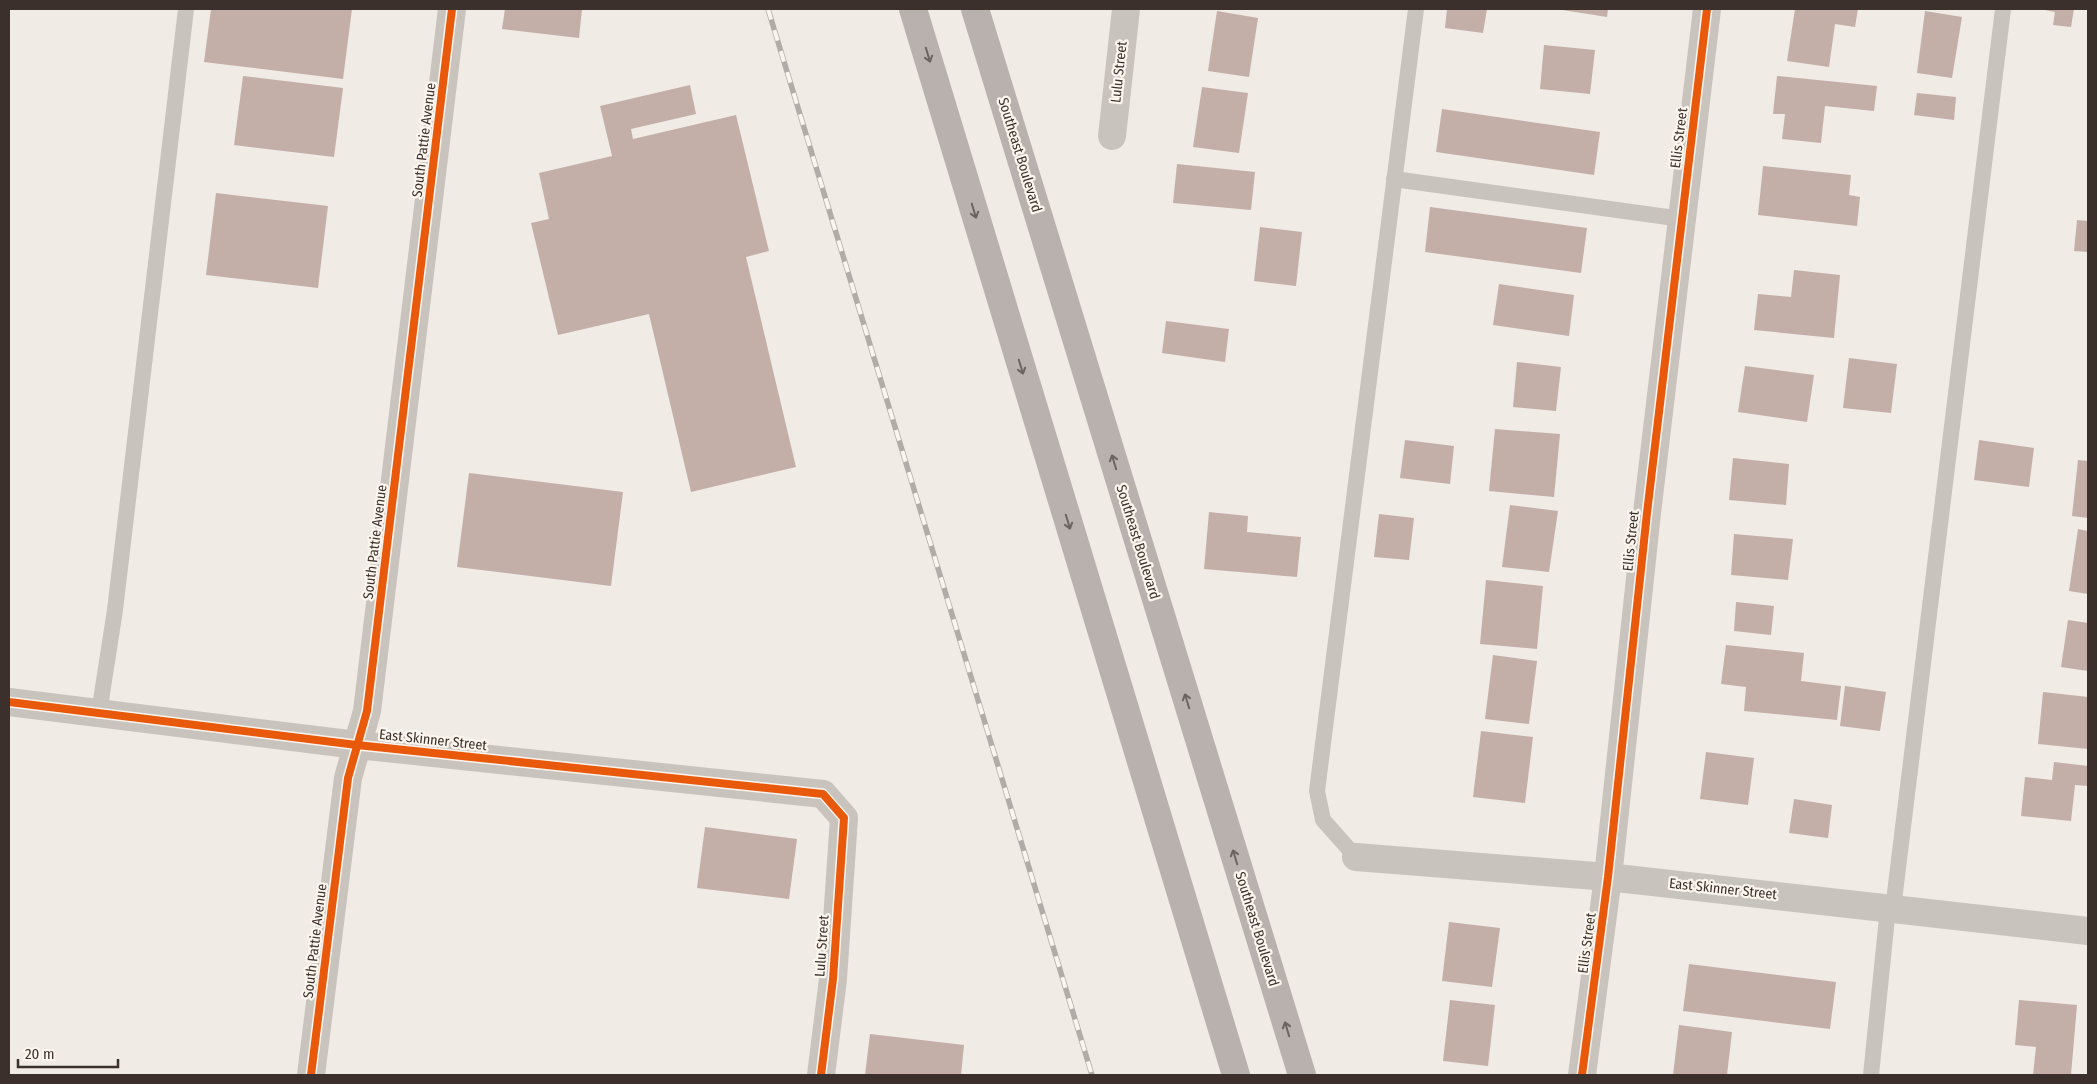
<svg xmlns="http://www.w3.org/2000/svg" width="2097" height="1084" viewBox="0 0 2097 1084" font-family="'Fira Sans Condensed',sans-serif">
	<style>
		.building { fill: #c3afa7 }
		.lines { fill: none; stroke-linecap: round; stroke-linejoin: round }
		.service { stroke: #c9c3be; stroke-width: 16 }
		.minor { stroke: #c9c3be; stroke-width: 28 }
		.primary { stroke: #b8b1ad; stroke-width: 28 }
		.rail-casing { stroke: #b1aca8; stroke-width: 5.5 }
		.rail { stroke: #fbf5ee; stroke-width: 4; stroke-dasharray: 11; stroke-linecap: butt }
		.cycleway-casing { stroke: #fbf5ee; stroke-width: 11 }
		.cycleway { stroke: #e8590c; stroke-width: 8 }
		.oneway { stroke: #6d645f }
		.labels { text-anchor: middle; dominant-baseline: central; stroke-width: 4.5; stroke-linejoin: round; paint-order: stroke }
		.street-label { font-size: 14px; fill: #3b302b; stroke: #fbf5ee }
	</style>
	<rect width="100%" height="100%" fill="#f0ebe5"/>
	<!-- building -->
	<g class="building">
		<path d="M 211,9 L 352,9 L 343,79 L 204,62 Z"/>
		<path d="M 505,9 L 582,9 L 579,38 L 502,29 Z"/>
		<path d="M 1447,9 L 1487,9 L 1483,33 L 1445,28 Z"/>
		<path d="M 1556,9 L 1608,9 L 1607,17 Z"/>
		<path d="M 1795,9 L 1858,9 L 1855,27 L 1835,24 L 1829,67 L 1787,61 Z"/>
		<path d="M 2040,9 L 2074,9 L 2071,27 L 2053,25 L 2055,12 Z"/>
		<path d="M 1217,11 L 1258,18 L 1249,77 L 1208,71 Z"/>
		<path d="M 1925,11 L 1962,17 L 1952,78 L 1917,73 Z"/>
		<path d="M 1544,45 L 1595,50 L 1590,94 L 1540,89 Z"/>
		<path d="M 243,76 L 343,88 L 334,157 L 234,145 Z"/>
		<path d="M 1777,76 L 1877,86 L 1874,111 L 1825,106 L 1821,143 L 1782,139 L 1785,114 L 1773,114 Z"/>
		<path d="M 690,85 L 696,114 L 631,129 L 633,139 L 736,115 L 769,251 L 746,257 L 796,467 L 691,492 L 649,314 L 558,335 L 531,223 L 549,219 L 539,173 L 612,156 L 600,106 Z"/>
		<path d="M 1202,87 L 1248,93 L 1239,153 L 1193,147 Z"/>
		<path d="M 1917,93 L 1956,97 L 1954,120 L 1914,115 Z"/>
		<path d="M 1442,109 L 1600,132 L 1594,175 L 1436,152 Z"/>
		<path d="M 1177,164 L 1255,172 L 1251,210 L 1173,203 Z"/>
		<path d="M 1763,166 L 1851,175 L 1849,195 L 1860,197 L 1857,226 L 1758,215 Z"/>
		<path d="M 216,193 L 328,206 L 318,288 L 206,275 Z"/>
		<path d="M 1430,207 L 1587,228 L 1581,273 L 1425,252 Z"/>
		<path d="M 2077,220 L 2088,221 L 2088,252 L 2074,251 Z"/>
		<path d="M 1260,227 L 1302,232 L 1296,286 L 1254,281 Z"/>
		<path d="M 1794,270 L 1840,275 L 1834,338 L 1754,330 L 1758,294 L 1791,297 Z"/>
		<path d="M 1499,284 L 1574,295 L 1569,336 L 1493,325 Z"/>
		<path d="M 1166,321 L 1229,329 L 1225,362 L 1162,353 Z"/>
		<path d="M 1849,358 L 1897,364 L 1891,413 L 1843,408 Z"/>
		<path d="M 1517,362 L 1561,367 L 1556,411 L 1513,407 Z"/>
		<path d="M 1745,366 L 1814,375 L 1807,422 L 1738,412 Z"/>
		<path d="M 1495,429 L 1560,434 L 1554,497 L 1489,491 Z"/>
		<path d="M 1405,440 L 1454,446 L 1450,484 L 1400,478 Z"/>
		<path d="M 1979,440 L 2034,448 L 2029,487 L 1974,480 Z"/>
		<path d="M 1733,458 L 1789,464 L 1786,505 L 1729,500 Z"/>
		<path d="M 2078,460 L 2088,461 L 2088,518 L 2072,516 Z"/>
		<path d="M 469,473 L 623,492 L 611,586 L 457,567 Z"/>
		<path d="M 1510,505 L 1558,511 L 1549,572 L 1502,567 Z"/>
		<path d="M 1209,512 L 1248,516 L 1247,532 L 1301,537 L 1297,577 L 1204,569 Z"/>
		<path d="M 1379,514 L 1414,518 L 1409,560 L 1374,557 Z"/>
		<path d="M 2078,529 L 2088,531 L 2088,594 L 2069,591 Z"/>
		<path d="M 1734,534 L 1793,539 L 1788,580 L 1731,575 Z"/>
		<path d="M 1486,580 L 1543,586 L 1537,649 L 1480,644 Z"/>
		<path d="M 1736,602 L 1774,606 L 1771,635 L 1734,631 Z"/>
		<path d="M 2068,620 L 2088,623 L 2088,671 L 2061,667 Z"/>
		<path d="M 1726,645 L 1804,653 L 1801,681 L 1841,686 L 1837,720 L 1744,711 L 1746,687 L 1721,684 Z"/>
		<path d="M 1493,655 L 1537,661 L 1529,724 L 1485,719 Z"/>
		<path d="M 1845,686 L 1886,692 L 1880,731 L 1840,726 Z"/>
		<path d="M 2043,692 L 2088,697 L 2088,749 L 2038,744 Z"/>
		<path d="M 1481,731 L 1533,737 L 1525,803 L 1473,797 Z"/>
		<path d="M 1706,752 L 1754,758 L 1748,805 L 1700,799 Z"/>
		<path d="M 2054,762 L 2088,766 L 2088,786 L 2075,785 L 2071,821 L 2021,816 L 2025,777 L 2052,780 Z"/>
		<path d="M 1794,799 L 1832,805 L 1828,838 L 1789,833 Z"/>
		<path d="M 705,827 L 797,839 L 789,899 L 697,888 Z"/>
		<path d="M 1449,922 L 1500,928 L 1492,987 L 1442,981 Z"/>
		<path d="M 1689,964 L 1836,982 L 1830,1029 L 1683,1011 Z"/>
		<path d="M 1450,1000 L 1495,1005 L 1488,1066 L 1443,1061 Z"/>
		<path d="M 2019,1000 L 2077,1005 L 2071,1075 L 2033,1075 L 2036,1047 L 2015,1045 Z"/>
		<path d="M 1679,1025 L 1732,1032 L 1727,1075 L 1673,1075 Z"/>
		<path d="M 870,1034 L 964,1045 L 961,1075 L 865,1075 Z"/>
	</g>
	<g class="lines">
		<!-- service -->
		<g class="service">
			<path d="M 1394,179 L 1682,219"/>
			<path d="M 99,713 L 115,610 L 186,9"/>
			<path d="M 1356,857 L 1323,820 L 1317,791 L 1416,9"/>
			<path d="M 1893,909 L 2003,9"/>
			<path d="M 1871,1075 L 1888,908"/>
		</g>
		<!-- minor -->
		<g class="minor">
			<path d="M 1112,136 L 1126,9"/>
			<path d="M 9,702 L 357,745 L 823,794 L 844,818 L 833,979 L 821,1075"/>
			<path d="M 1356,857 L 1608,877 L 2088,931"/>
			<path d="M 311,1075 L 348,778 L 367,711 L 452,9"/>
			<path d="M 1582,1075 L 1608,877 L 1647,513 L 1707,9"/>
		</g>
		<!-- primary -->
		<g class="primary">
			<path d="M 913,9 L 1236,1075"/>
			<path d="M 975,9 L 1302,1075"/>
		</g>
		<defs>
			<path id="rail" d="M 768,9 L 1092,1075"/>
		</defs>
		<!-- rail casing -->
		<use href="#rail" class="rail-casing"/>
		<!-- rail -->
		<use href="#rail" class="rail"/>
		<defs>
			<g id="cycleway">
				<path d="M 9,702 L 357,745 L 823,794 L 844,818 L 833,979 L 821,1075"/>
				<path d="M 311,1075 L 348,778 L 367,711 L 452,9"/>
				<path d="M 1582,1075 L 1608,877 L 1647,513 L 1707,9"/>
			</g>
		</defs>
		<!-- cycleway casing -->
		<use href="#cycleway" class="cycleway-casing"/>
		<!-- cycleway -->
		<use href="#cycleway" class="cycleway"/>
	</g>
	<!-- one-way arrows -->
	<defs><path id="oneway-shaft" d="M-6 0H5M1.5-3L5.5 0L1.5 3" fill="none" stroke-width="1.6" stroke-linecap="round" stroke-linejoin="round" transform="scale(1.25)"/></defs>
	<g class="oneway">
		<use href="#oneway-shaft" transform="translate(928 55) rotate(73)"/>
		<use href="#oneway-shaft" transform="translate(974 211) rotate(73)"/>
		<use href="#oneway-shaft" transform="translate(1021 367) rotate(73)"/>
		<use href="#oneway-shaft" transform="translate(1114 462) rotate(-107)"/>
		<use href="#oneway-shaft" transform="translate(1068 522) rotate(73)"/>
		<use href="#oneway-shaft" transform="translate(1187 701) rotate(-107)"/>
		<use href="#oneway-shaft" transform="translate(1235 857) rotate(-107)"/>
		<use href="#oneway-shaft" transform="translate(1287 1029) rotate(-107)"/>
	</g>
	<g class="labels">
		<!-- street labels -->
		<g class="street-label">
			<text transform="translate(1119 72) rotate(-84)">Lulu Street</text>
			<text transform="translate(1679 138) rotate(-83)">Ellis Street</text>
			<text transform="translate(424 140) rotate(-83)">South Pattie Avenue</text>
			<text transform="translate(1020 155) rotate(73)">Southeast Boulevard</text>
			<text transform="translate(1631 541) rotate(-84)">Ellis Street</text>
			<text transform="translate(375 542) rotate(-83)">South Pattie Avenue</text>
			<text transform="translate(1138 542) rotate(73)">Southeast Boulevard</text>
			<text transform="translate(433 740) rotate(6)">East Skinner Street</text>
			<text transform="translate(1723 889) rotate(6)">East Skinner Street</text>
			<text transform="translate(1257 929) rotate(73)">Southeast Boulevard</text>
			<text transform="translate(315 941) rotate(-83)">South Pattie Avenue</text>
			<text transform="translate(1587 943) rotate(-82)">Ellis Street</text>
			<text transform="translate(822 946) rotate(-86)">Lulu Street</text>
		</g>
	</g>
	<!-- border -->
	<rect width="2097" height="1084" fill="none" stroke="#3b302b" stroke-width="20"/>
	<!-- scale -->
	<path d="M18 1059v8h100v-8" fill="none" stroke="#3b302b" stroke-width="2.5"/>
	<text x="25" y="1059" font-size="15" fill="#3b302b" stroke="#fbf5ee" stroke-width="4" paint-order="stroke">20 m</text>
</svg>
